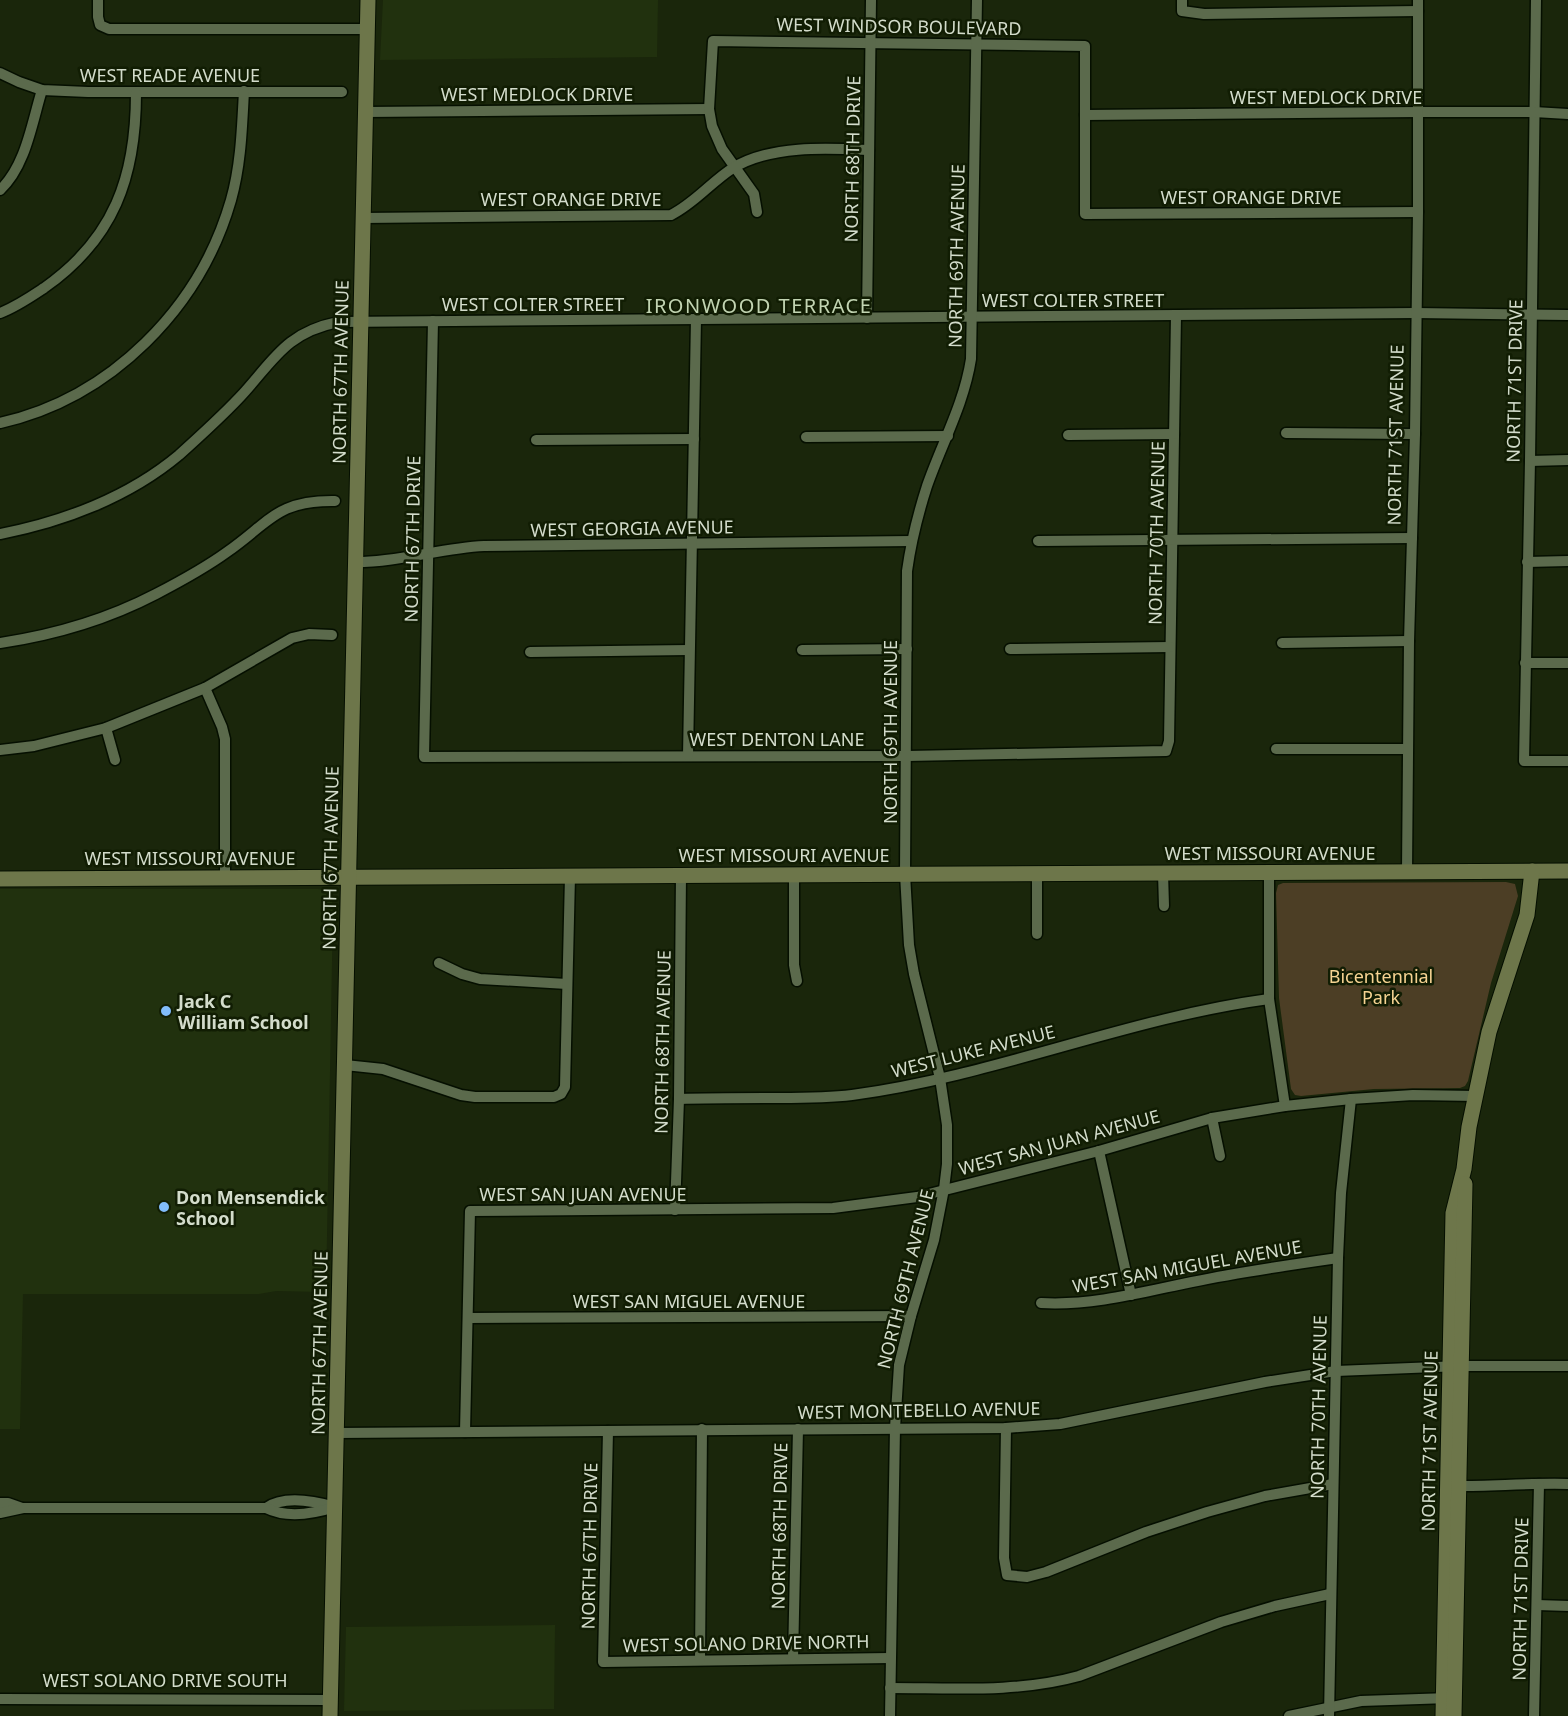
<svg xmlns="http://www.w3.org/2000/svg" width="1568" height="1716" viewBox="0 0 1568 1716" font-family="'Noto Sans',sans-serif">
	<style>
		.built { fill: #21310e }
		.green { fill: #4c3e25 }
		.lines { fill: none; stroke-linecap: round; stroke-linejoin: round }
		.street-casing { stroke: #050f00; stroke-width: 13 }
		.secondary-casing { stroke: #050f00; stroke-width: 17 }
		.street { stroke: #5b6a4c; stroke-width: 10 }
		.secondary { stroke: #6d764a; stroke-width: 15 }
		.poi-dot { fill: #81bcfa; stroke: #111d03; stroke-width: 2 }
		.labels { text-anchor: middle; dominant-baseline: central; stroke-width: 5; stroke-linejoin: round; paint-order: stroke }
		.street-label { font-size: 18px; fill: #d3dccb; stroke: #111d03 }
		.park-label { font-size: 18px; fill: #f6d392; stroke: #111d03 }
		.poi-label { font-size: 18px; font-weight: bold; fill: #d3dccb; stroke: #111d03; text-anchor: start }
		.neighbourhood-label { font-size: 20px; letter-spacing: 1.5px; fill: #c2d4b2; stroke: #111d03 }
	</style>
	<rect width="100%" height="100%" fill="#1a260b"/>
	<!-- built -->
	<g class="built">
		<path d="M 383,0 L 658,0 L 657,57 L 380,60 Z"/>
		<path d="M 0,889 L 318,889 L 326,890 L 330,894 L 333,906 L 326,1292 L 276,1291 L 259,1294 L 23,1294 L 20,1429 L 0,1429 Z"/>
		<path d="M 555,1625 L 554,1709 L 344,1711 L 346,1627 Z"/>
	</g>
	<!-- green -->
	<path class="green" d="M 1506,882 L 1515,884 L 1518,896 L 1491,983 L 1468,1081 L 1465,1086 L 1460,1088 L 1374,1089 L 1301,1096 L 1295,1095 L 1291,1089 L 1279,998 L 1276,893 L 1278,885 L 1283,883 Z"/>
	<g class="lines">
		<defs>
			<g id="street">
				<path d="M 98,0 L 98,17 L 100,25 L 109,29 L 367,29"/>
				<path d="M 1182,0 L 1182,11 L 1204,14 L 1418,11"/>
				<path d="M 1536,0 L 1530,461 L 1524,761 L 1568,761"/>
				<path d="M 0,73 L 19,82 L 42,90 L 88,92 L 342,92"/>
				<path d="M 366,112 L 709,109"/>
				<path d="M 1085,115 L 1418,112 L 1534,112 L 1568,114"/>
				<path d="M 0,190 C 26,166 32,122 42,90"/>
				<path d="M 757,212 L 754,194 L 722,149 L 712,126 L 709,109 L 713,41 L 1085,46 L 1085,214 L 1418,212"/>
				<path d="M 363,218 L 671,215 C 695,203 711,182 733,168 C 770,145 827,148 869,150"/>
				<path d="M 0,313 C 16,307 29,298 44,288 C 114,239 136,177 136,93"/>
				<path d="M 867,318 L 871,0"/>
				<path d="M 433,321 L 424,757 L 908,756 L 1166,751 L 1169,741 L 1176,316"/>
				<path d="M 0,423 C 111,398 200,308 231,200 C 241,165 242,127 244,91"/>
				<path d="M 1286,433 L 1415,434"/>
				<path d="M 1068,435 L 1174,434"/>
				<path d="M 806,437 L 948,436"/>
				<path d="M 536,440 L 694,439"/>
				<path d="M 1530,461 L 1568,460"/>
				<path d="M 0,534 C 63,522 129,497 179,455 C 199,437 220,418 239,398 C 273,362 284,333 338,322 L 1416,313 L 1568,315"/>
				<path d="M 1038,541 L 1412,538"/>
				<path d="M 356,562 C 400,562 441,548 484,546 L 911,541"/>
				<path d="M 1527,562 L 1568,561"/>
				<path d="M 0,643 C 54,635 108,619 156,594 C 181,581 205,568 227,552 C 270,522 277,500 335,501"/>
				<path d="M 1282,643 L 1409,641"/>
				<path d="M 1010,649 L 1170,647"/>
				<path d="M 802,650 L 907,649"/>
				<path d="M 530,652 L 689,650"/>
				<path d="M 1525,663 L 1568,663"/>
				<path d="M 205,688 L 222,727 L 225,739 L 225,877"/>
				<path d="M 106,728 L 115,760"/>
				<path d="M 1276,749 L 1407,749"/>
				<path d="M 0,750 L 34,746 L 106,728 L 205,688 L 292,638 L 309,634 L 332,635"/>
				<path d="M 688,755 L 696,319"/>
				<path d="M 1407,871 L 1409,641 L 1415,434 L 1418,212 L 1418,0"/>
				<path d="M 1269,872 L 1269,999 L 1285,1106"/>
				<path d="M 1163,873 L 1164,906"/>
				<path d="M 794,875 L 794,965 L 797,981"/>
				<path d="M 1037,934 L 1037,874"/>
				<path d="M 439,963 L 462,974 L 480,979 L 567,984"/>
				<path d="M 345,1065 L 383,1069 L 461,1095 L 475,1097 L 554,1097 L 561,1094 L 565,1087 L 570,876"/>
				<path d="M 679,1099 C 712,1098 746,1098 779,1098 C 804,1098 828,1098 852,1095 C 994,1076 1128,1018 1269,999"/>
				<path d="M 1212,1118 L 1220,1156"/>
				<path d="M 1099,1151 L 1131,1295"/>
				<path d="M 675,1210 L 679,1099 L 681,875"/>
				<path d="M 1041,1303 C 1092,1306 1143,1292 1192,1282 C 1240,1272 1289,1265 1338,1258"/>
				<path d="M 468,1318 L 911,1316"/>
				<path d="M 1006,1428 L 1004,1558 L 1007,1575 L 1027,1577 L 1046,1572 L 1146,1532 L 1207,1512 L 1265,1496 L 1333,1484"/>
				<path d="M 608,1431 L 603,1662 L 890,1658"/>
				<path d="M 465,1432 L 470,1211 L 833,1208 L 917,1197 L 1099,1151 L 1212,1118 L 1285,1106 L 1351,1099 L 1413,1095 L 1475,1096"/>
				<path d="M 337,1433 L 1006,1428 L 1060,1424 L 1265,1382 L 1336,1371 L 1461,1366 L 1568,1366"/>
				<path d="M 1458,1486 C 1495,1486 1531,1483 1568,1484"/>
				<path d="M 0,1503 L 8,1503 L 22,1508"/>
				<path d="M 266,1508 C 284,1495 314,1501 335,1507"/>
				<path d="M 0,1513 L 23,1508 L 266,1508 C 286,1518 313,1514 335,1507"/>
				<path d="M 1537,1605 L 1568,1606"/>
				<path d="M 793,1659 L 798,1429"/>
				<path d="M 700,1660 L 702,1429"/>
				<path d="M 890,1688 C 953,1688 1018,1693 1079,1676 L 1221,1622 L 1275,1606 L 1330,1594"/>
				<path d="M 0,1699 L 330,1700"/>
				<path d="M 890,1716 L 895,1428 L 899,1365 L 911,1316 L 934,1240 L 944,1189 L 947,1164 L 947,1125 L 940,1078 L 914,974 L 909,945 L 905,874 L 907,571 C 911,542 918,514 927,486 C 942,443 964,404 971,359 L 977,0"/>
				<path d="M 1289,1716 L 1361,1701 L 1449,1698"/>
				<path d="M 1329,1716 L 1338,1258 L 1341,1193 L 1351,1099"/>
				<path d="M 1534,1716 L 1539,1484"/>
			</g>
			<g id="secondary">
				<path d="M 0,879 L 1568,871"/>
				<path d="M 330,1716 L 368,0"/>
				<path d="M 1443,1716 L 1453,1213 L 1464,1169 L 1469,1127 L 1489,1032 L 1527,915 L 1532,871"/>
				<path d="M 1454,1716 L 1465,1184"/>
			</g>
		</defs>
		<!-- street casing -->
		<use href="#street" class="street-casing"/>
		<!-- secondary casing -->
		<use href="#secondary" class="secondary-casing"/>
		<!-- street -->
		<use href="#street" class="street"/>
		<!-- secondary -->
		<use href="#secondary" class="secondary"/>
	</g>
	<!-- markers -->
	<g class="poi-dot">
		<circle cx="166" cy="1011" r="6"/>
		<circle cx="164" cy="1207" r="6"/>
	</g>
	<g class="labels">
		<!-- street labels -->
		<g class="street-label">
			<text transform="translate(899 26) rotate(1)">WEST WINDSOR BOULEVARD</text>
			<text x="170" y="75">WEST READE AVENUE</text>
			<text x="537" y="94">WEST MEDLOCK DRIVE</text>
			<text x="1326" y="97">WEST MEDLOCK DRIVE</text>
			<text transform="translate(852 159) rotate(-89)">NORTH 68TH DRIVE</text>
			<text x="1251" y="197">WEST ORANGE DRIVE</text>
			<text x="571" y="199">WEST ORANGE DRIVE</text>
			<text transform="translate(956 256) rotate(-89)">NORTH 69TH AVENUE</text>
			<text x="1073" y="300">WEST COLTER STREET</text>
			<text x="533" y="304">WEST COLTER STREET</text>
			<text transform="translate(340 372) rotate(-89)">NORTH 67TH AVENUE</text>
			<text transform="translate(1514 381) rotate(-89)">NORTH 71ST DRIVE</text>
			<text transform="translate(1395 435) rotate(-89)">NORTH 71ST AVENUE</text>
			<text transform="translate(632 528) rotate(-1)">WEST GEORGIA AVENUE</text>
			<text transform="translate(1156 533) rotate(-89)">NORTH 70TH AVENUE</text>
			<text transform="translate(412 539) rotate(-89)">NORTH 67TH DRIVE</text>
			<text transform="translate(890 732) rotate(-90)">NORTH 69TH AVENUE</text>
			<text x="777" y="739">WEST DENTON LANE</text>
			<text x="1270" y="853">WEST MISSOURI AVENUE</text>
			<text x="784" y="855">WEST MISSOURI AVENUE</text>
			<text x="190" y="858">WEST MISSOURI AVENUE</text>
			<text transform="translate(330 858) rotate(-89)">NORTH 67TH AVENUE</text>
			<text transform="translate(662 1042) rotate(-89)">NORTH 68TH AVENUE</text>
			<text transform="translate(973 1051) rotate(-14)">WEST LUKE AVENUE</text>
			<text transform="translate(1059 1142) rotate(-15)">WEST SAN JUAN AVENUE</text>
			<text x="583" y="1194">WEST SAN JUAN AVENUE</text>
			<text transform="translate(1187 1266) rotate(-10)">WEST SAN MIGUEL AVENUE</text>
			<text transform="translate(905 1279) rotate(-76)">NORTH 69TH AVENUE</text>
			<text x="689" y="1301">WEST SAN MIGUEL AVENUE</text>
			<text transform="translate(319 1343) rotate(-89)">NORTH 67TH AVENUE</text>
			<text transform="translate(1318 1407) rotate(-89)">NORTH 70TH AVENUE</text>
			<text transform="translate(919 1410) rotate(-1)">WEST MONTEBELLO AVENUE</text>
			<text transform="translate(1429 1441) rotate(-89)">NORTH 71ST AVENUE</text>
			<text transform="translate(779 1526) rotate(-89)">NORTH 68TH DRIVE</text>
			<text transform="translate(589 1546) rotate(-89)">NORTH 67TH DRIVE</text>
			<text transform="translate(1520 1599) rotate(-89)">NORTH 71ST DRIVE</text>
			<text transform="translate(746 1643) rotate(-1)">WEST SOLANO DRIVE NORTH</text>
			<text x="165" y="1680">WEST SOLANO DRIVE SOUTH</text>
		</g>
		<!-- park labels -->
		<g class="park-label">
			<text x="1381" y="976">Bicentennial<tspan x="1381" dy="21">Park</tspan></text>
		</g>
		<!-- poi labels -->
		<g class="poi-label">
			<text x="178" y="1001">Jack C<tspan x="178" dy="21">William School</tspan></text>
			<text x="176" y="1197">Don Mensendick<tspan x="176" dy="21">School</tspan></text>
		</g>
		<!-- neighbourhood labels -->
		<g class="neighbourhood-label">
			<text x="759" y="305">IRONWOOD TERRACE</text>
		</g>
	</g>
</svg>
